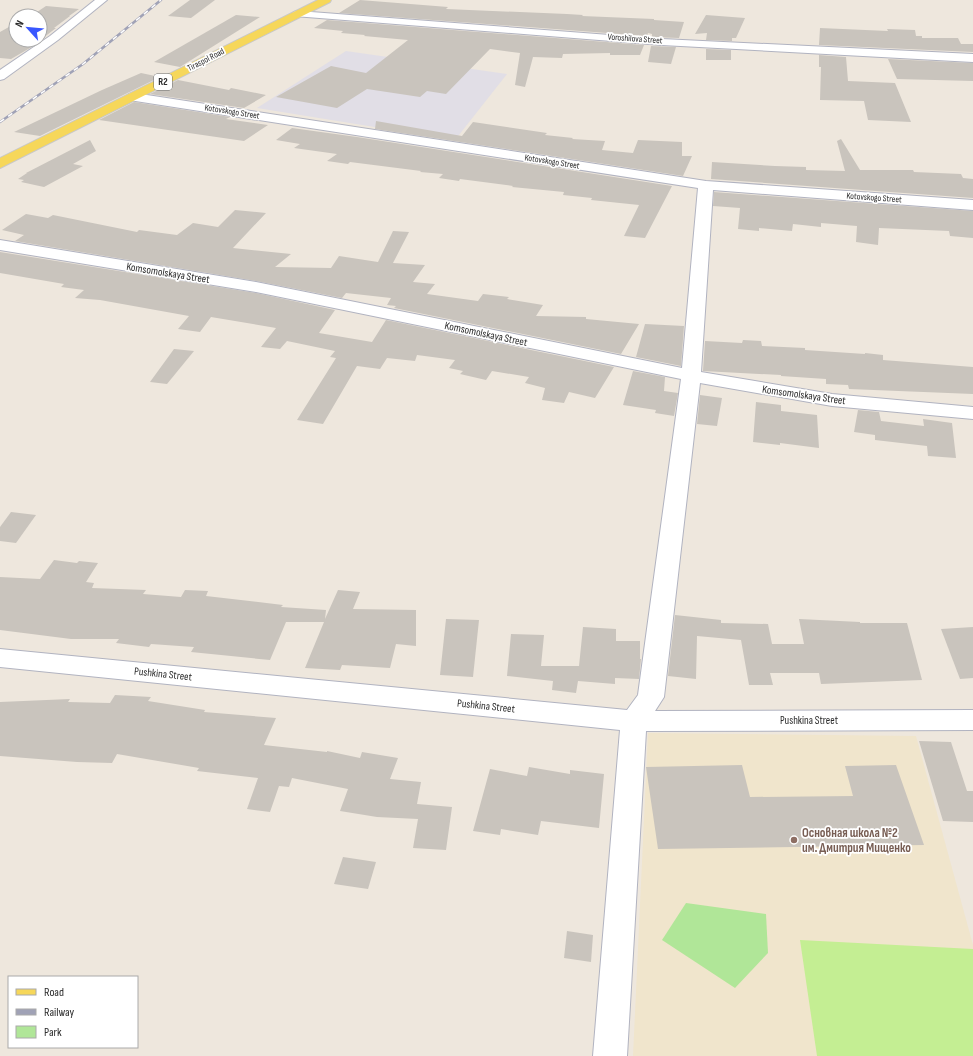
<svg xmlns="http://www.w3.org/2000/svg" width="973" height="1056" viewBox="0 0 973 1056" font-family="'Sofia Sans Condensed',sans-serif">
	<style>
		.industrial { fill: #e1dee6 }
		.education { fill: #f0e5cc }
		.green { fill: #b0e698 }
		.pitch { fill: #c4ee93 }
		.building { fill: #c9c4bd }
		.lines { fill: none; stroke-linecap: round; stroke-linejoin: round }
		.street-casing { stroke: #b1b3c0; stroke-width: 2 }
		.primary-casing { stroke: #c8c8c8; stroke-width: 2 }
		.street { fill: #fff; fill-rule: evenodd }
		.primary { fill: #f6d75a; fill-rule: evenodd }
		.rail-casing { stroke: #a0a2b6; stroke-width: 2.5 }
		.rail { stroke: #fff; stroke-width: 1.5; stroke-dasharray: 5; stroke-linecap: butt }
		.education-dot { fill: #8d6e63; stroke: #fff; stroke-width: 1.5 }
		.labels { text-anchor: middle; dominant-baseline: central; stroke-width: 3.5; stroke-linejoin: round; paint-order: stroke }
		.far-street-label { font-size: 9px; fill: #2b2b2b; stroke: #fff }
		.shield { fill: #fff; stroke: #6b6b6b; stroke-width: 1 }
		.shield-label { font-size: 10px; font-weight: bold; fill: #2b2b2b }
		.street-label { font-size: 11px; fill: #2b2b2b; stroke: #fff }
		.near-education-label { font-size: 13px; font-weight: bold; fill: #785e54; stroke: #fff; text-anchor: start }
	</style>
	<rect width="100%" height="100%" fill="#eee7dd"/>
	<!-- industrial -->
	<path class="industrial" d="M 346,51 L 507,74 L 455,140 L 257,108 Z"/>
	<!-- education -->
	<path class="education" d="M 648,733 L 916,736 L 973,945 L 973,1056 L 633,1056 Z"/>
	<!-- green -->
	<path class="green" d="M 686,903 L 766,914 L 768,953 L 735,988 L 662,940 Z"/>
	<!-- pitch -->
	<path class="pitch" d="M 800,940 L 973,949 L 973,1056 L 817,1056 Z"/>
	<!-- building -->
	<g class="building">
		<path d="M 190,0 L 215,0 L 191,18 L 168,16 Z"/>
		<path d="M 360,0 L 448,7 L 446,9 L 567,14 L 583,15 L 582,16 L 654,19 L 654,20 L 684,22 L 679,38 L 652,37 L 652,34 L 648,33 L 647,36 L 339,13 Z"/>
		<path d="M 46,6 L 79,9 L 69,16 L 70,16 L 54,28 L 56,28 L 30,48 L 11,59 L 0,58 L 0,32 L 16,23 L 16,40 L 40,40 L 40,16 L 31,16 Z"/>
		<path d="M 236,15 L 260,17 L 180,67 L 154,62 Z"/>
		<path d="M 706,15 L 745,18 L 736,38 L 732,38 L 732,41 L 706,40 L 707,33 L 695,34 Z"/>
		<path d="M 327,20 L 644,45 L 640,55 L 610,55 L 610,53 L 563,54 L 562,58 L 533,57 L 525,87 L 515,85 L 520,53 L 490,49 L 446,94 L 427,91 L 420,97 L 367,89 L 337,108 L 276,97 L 331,66 L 366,73 L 408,40 L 364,36 L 365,35 L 341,33 L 343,31 L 314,28 Z"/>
		<path d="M 820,28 L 888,31 L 887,29 L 915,30 L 916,36 L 922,36 L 922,38 L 958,38 L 961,44 L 973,44 L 973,52 L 819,45 Z"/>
		<path d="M 651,46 L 676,47 L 671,64 L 648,62 Z"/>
		<path d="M 706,49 L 731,50 L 731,60 L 706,60 Z"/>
		<path d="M 819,55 L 846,57 L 848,81 L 895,83 L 911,122 L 868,120 L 864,101 L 820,100 L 821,67 L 819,67 Z"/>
		<path d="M 888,59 L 973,63 L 973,81 L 897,79 Z"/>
		<path d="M 141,73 L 160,77 L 40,136 L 14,132 L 102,90 Z"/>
		<path d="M 178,80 L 229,90 L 231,88 L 266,95 L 244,108 L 150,94 Z"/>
		<path d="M 134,102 L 230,117 L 226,119 L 268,125 L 244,141 L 99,120 Z"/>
		<path d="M 376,121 L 462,136 L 473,122 L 547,133 L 545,135 L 573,138 L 572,139 L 605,141 L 602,150 L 633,153 L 638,140 L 682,142 L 682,156 L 692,156 L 683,176 L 375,129 Z"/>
		<path d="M 292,128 L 357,137 L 672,186 L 645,238 L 624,236 L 639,205 L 591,200 L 592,198 L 563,195 L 564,192 L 512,187 L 513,186 L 460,179 L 459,181 L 439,178 L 443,174 L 420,172 L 421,171 L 350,162 L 348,164 L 327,161 L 337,154 L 294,148 L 300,144 L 276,140 Z"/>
		<path d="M 841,139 L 860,170 L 913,170 L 914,172 L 961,174 L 963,178 L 973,179 L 973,198 L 711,179 L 712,162 L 775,166 L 806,167 L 806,170 L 845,171 L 837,141 Z"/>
		<path d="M 90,140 L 96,151 L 73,164 L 83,166 L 44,187 L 21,182 L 24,180 L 18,179 L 27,173 L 26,173 Z"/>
		<path d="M 714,192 L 973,211 L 973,238 L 950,236 L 949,231 L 879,228 L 878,245 L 856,242 L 857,226 L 821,223 L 821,227 L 793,224 L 792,231 L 759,228 L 759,231 L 738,229 L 740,208 L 713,206 Z"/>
		<path d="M 235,210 L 266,213 L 233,248 L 291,254 L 275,267 L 331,268 L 339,256 L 378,262 L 393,231 L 409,232 L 393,263 L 425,265 L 413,282 L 435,284 L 427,294 L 478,301 L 483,294 L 509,297 L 507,299 L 543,305 L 536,316 L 586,317 L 586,319 L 639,324 L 621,354 L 394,308 L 396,306 L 387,305 L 391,298 L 346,293 L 342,298 L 256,281 L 15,241 L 24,235 L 2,230 L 26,214 L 48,218 L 53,215 L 137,232 L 139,230 L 177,235 L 193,223 L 218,227 Z"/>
		<path d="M 0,252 L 256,293 L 335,310 L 319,333 L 372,342 L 386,320 L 614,367 L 595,398 L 569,392 L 564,403 L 542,400 L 545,388 L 525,383 L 529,377 L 492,371 L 486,380 L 460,374 L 463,371 L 449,368 L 455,360 L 417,355 L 415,361 L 387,358 L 380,369 L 357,366 L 323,424 L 297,420 L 336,358 L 330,357 L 335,351 L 287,341 L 280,349 L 261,347 L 276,328 L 211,317 L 200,332 L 178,329 L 189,316 L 100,300 L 75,298 L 84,290 L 61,287 L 64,284 L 0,273 Z"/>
		<path d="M 645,324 L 684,326 L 681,366 L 636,357 Z"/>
		<path d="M 743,340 L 761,341 L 762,346 L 805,348 L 805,350 L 865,354 L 865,353 L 883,355 L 883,360 L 973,367 L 973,394 L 849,389 L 848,385 L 826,384 L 826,379 L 781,376 L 781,375 L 703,371 L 705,341 L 742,343 Z"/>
		<path d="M 174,349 L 194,351 L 167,384 L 150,382 Z"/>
		<path d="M 633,371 L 665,377 L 664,391 L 678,393 L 674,416 L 655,413 L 656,410 L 623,405 Z"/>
		<path d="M 700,395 L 722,398 L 717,426 L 697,424 Z"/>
		<path d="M 756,402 L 781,405 L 781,411 L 817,415 L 819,448 L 780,443 L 780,445 L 753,442 Z"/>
		<path d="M 858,410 L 879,412 L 881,421 L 924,426 L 923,419 L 952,423 L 956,458 L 928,456 L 927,446 L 875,440 L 875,435 L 854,432 Z"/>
		<path d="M 11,512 L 36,515 L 16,543 L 0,541 L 0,527 Z"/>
		<path d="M 54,560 L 77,563 L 79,561 L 98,563 L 86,582 L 94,583 L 92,588 L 146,590 L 143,594 L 181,597 L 185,590 L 208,591 L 206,596 L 283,605 L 281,607 L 326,610 L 325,619 L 338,590 L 360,592 L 353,609 L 416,610 L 416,646 L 396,644 L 390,668 L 342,665 L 340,670 L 305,668 L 324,622 L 286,622 L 270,660 L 191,652 L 194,647 L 151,644 L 149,647 L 116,643 L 119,639 L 71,639 L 0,630 L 0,577 L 40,579 Z"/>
		<path d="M 675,615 L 721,620 L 721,623 L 768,624 L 772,644 L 804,644 L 799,619 L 860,622 L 860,623 L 907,623 L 922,680 L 821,684 L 819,673 L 770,673 L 773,685 L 749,685 L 741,640 L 697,636 L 696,679 L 668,676 Z"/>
		<path d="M 446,619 L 479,620 L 473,677 L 440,675 Z"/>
		<path d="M 583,627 L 616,629 L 616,641 L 640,641 L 640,659 L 641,659 L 639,679 L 615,678 L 615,684 L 578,681 L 576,693 L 552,690 L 553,681 L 507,676 L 511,634 L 544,635 L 541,666 L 579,666 Z"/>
		<path d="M 973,627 L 973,678 L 960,679 L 941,629 Z"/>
		<path d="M 115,695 L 151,697 L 148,701 L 205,710 L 204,712 L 276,718 L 264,745 L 327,752 L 327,751 L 360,758 L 362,752 L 398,758 L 390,779 L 421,782 L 417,804 L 452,807 L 446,850 L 413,848 L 418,819 L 377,817 L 340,811 L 348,789 L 292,778 L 289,787 L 279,786 L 270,812 L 247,809 L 258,778 L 197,771 L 199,768 L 117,754 L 112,763 L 77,762 L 0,756 L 0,702 L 70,699 L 68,702 L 110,703 Z"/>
		<path d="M 919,741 L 951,742 L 967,791 L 973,791 L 973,822 L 943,821 Z"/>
		<path d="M 742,765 L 750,797 L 853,796 L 845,766 L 896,765 L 924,845 L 658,849 L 646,767 Z"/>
		<path d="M 529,767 L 570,774 L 570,770 L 604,774 L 599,828 L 541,821 L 538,835 L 501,829 L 500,835 L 473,831 L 490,769 L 527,776 Z"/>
		<path d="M 343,857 L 376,862 L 368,889 L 334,884 Z"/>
		<path d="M 567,931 L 593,935 L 591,962 L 564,958 Z"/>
	</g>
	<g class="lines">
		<defs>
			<g id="street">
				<path d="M 95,0 L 107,0 L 58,40 L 4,79 L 0,80 L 0,70 L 50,36 Z"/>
				<path d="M 298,11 L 662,39 L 973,54 L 973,62 L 662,45 L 294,16 L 292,14 L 294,12 Z"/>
				<path d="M 134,93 L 706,181 L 973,200 L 973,210 L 713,190 L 701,372 L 832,394 L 973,407 L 973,419 L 832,406 L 700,383 L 664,697 L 655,711 L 973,710 L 973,730 L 646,731 L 627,1056 L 593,1056 L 620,730 L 0,667 L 0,649 L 627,710 L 638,695 L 681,379 L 256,292 L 0,250 L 0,240 L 256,282 L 682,368 L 698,188 L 129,100 L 128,97 L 129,94 Z"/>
			</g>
			<path id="primary" d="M 318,0 L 331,0 L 330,2 L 0,168 L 0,158 Z"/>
		</defs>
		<!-- street casing -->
		<use href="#street" class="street-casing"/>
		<!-- primary casing -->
		<use href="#primary" class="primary-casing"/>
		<!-- street -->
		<use href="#street" class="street"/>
		<!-- primary -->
		<use href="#primary" class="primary"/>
		<defs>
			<path id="rail" d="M 0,122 L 83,64 L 161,0"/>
		</defs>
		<!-- rail casing -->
		<use href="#rail" class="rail-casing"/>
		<!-- rail -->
		<use href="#rail" class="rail"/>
	</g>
	<!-- markers -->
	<circle class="education-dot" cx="794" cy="840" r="4"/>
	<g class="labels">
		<!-- far-street labels -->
		<g class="far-street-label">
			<text transform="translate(635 39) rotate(4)">Voroshilova Street</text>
			<text transform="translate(206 60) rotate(-27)">Tiraspol Road</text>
			<text transform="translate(232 112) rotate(9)">Kotovskogo Street</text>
			<text transform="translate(552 162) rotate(9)">Kotovskogo Street</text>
			<text transform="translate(874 198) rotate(4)">Kotovskogo Street</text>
		</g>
		<!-- shield labels -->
		<rect class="shield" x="154" y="74" width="18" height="16" rx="3"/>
		<g class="shield-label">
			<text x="163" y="82">R2</text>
		</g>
		<!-- street labels -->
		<g class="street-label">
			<text transform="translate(168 273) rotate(9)">Komsomolskaya Street</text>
			<text transform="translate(486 334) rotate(12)">Komsomolskaya Street</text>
			<text transform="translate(804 395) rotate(8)">Komsomolskaya Street</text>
			<text transform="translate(163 674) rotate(6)">Pushkina Street</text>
			<text transform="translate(486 706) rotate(6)">Pushkina Street</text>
			<text x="809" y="720">Pushkina Street</text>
		</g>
		<!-- near-education labels -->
		<g class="near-education-label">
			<text x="802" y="833">Основная школа №2<tspan x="802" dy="15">им. Дмитрия Мищенко</tspan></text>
		</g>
	</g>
	<!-- legend -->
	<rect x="8" y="976" width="130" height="72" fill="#ffffff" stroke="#aaaaaa"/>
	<rect x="16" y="989" width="20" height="6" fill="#f6d75a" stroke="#aaaaaa"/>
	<text x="44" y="996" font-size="12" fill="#2b2b2b">Road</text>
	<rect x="16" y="1009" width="20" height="6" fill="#a0a2b6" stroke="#aaaaaa"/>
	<text x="44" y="1016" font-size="12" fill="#2b2b2b">Railway</text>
	<rect x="16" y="1026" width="20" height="12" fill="#b0e698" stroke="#aaaaaa"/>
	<text x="44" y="1036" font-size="12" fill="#2b2b2b">Park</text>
	<!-- north arrow -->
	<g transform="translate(28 28) rotate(297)"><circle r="19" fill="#ffffff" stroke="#aaaaaa"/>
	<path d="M0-3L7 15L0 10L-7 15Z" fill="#3957ff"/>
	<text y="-6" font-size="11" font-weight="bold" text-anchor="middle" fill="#2b2b2b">N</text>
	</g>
</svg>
